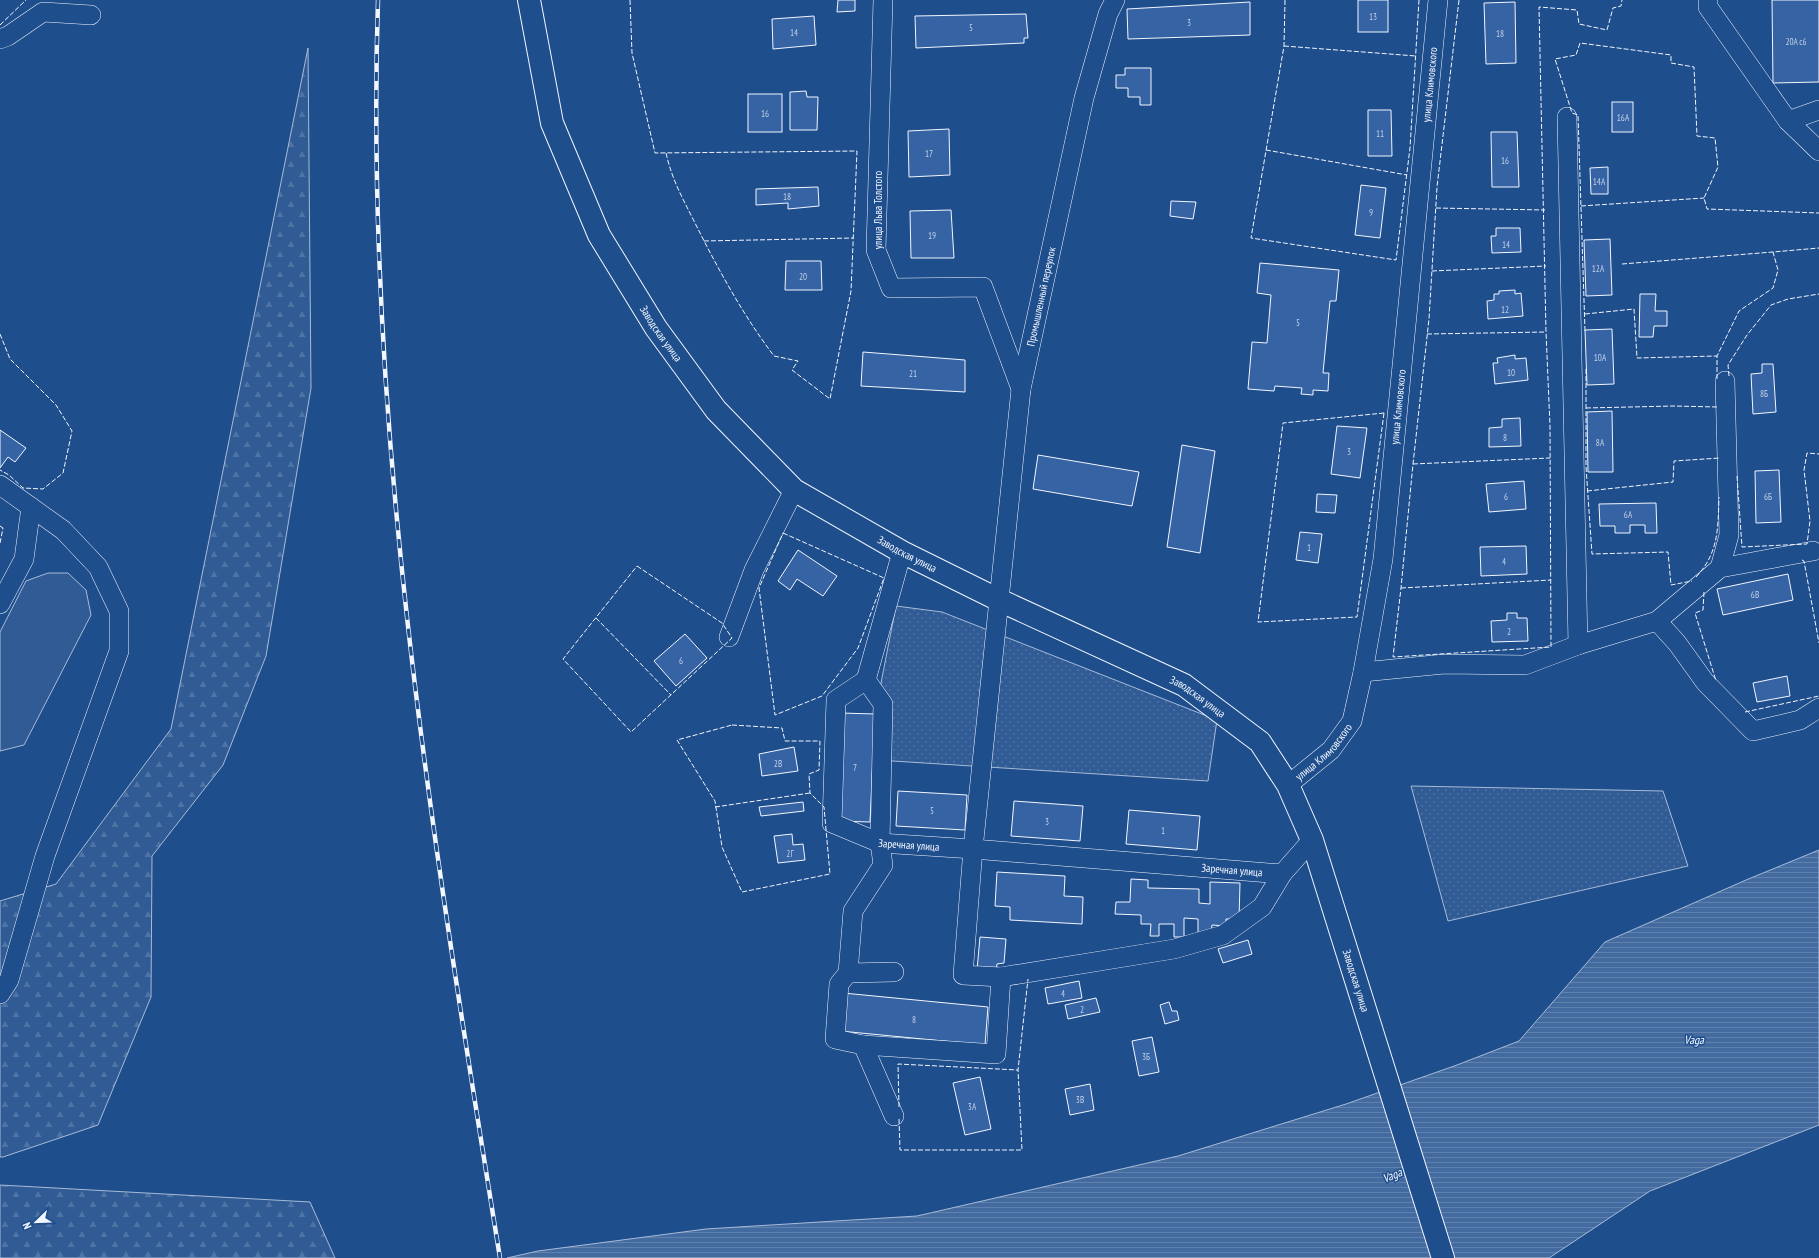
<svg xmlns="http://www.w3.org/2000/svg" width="1819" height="1258" viewBox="0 0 1819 1258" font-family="'PT Sans Narrow',sans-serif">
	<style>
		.green { fill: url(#green-dots); stroke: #a8bbd7 }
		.forest { fill: url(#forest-firs); stroke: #a8bbd7 }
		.built { fill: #305b95; stroke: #a8bbd7 }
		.water { fill: url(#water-rules); stroke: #a8bbd7 }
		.building { fill: #3563a3; stroke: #f2f6ff }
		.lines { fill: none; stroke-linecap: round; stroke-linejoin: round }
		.minor-casing { stroke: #f2f6ff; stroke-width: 20 }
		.major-casing { stroke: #f2f6ff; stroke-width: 24 }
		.minor { stroke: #1f4e8c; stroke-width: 19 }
		.major { stroke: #1f4e8c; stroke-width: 22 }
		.rail-casing { stroke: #f2f6ff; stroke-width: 4.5 }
		.rail { stroke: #1f4e8c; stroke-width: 3; stroke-dasharray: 9; stroke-linecap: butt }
		.fence { stroke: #f2f6ff; stroke-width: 1; stroke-dasharray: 5 2; stroke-linecap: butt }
		.labels { text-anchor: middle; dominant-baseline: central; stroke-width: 3; stroke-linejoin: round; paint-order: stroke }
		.number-label { font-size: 9px; fill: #c3d1e8 }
		.street-label { font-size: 11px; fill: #f2f6ff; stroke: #1f4e8c }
		.water-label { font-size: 12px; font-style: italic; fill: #f2f6ff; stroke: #1f4e8c }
	</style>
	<defs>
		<pattern id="green-dots" width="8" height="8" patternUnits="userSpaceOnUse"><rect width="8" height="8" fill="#305b95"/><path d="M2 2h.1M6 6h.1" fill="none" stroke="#4e73a5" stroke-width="1.8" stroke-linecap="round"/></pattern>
		<pattern id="forest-firs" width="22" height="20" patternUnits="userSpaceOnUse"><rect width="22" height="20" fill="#305b95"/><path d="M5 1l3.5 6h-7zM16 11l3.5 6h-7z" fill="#4e73a5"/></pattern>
		<pattern id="water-rules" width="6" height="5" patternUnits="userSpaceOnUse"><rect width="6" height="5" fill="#446ba0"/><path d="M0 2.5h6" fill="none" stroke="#5f81ae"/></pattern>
	</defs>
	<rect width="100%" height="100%" fill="#1f4e8c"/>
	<!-- green -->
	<g class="green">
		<path d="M 896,606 L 942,612 L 1217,720 L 1208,781 L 877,760 L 881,683 Z"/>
		<path d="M 1411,786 L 1663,791 L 1688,866 L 1448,921 Z"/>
	</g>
	<!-- forest -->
	<g class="forest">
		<path d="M 308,48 L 311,388 L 266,656 L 223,765 L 152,856 L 151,997 L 98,1125 L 3,1157 L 0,1157 L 0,901 L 56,884 L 171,729 Z"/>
		<path d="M 0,1185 L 310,1202 L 335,1258 L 0,1258 Z"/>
	</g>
	<!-- built -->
	<path class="built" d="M 48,573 L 68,573 L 86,590 L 91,615 L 24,745 L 0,751 L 0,632 L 26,581 Z"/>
	<!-- water -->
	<path class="water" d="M 1819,850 L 1819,1125 L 1650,1191 L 1549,1258 L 507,1258 L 538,1251 L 706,1229 L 917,1216 L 1178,1156 L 1346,1104 L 1457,1065 L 1519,1041 L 1605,942 L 1746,880 Z"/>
	<!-- building -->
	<g class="building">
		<path d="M 838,0 L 855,0 L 855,11 L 837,12 Z"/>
		<rect x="1358" y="0" width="30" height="32"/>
		<path d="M 1772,0 L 1819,0 L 1819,82 L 1773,83 Z"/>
		<path d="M 1250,2 L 1250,35 L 1128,39 L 1127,9 Z"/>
		<path d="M 1515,2 L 1516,63 L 1486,64 L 1484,3 Z"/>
		<path d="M 1026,14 L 1028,38 L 1024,38 L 1024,43 L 916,48 L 915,16 Z"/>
		<path d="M 814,16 L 816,45 L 773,49 L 772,19 Z"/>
		<path d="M 1125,68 L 1151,68 L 1151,105 L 1140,105 L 1140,97 L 1128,97 L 1128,88 L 1116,88 L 1116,75 L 1125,75 Z"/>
		<path d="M 806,91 L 807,97 L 818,97 L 817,130 L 790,130 L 790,92 Z"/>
		<rect x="748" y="94" width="34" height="38"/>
		<rect x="1612" y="102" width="21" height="30"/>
		<path d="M 1368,110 L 1391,110 L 1392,156 L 1368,156 Z"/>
		<path d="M 949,129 L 950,175 L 909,177 L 908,131 Z"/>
		<path d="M 1491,132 L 1517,132 L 1519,187 L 1492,187 Z"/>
		<path d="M 1608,167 L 1608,194 L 1591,194 L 1590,168 Z"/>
		<path d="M 1361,185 L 1386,188 L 1380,238 L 1355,235 Z"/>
		<path d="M 818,187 L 819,206 L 788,209 L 788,203 L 756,205 L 756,189 Z"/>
		<path d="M 1171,201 L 1196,202 L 1193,219 L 1170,216 Z"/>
		<path d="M 951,210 L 954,258 L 911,258 L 910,211 Z"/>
		<path d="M 1496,228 L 1520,228 L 1521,252 L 1492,253 L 1491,236 L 1496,236 Z"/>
		<path d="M 1610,239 L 1612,295 L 1586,296 L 1584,240 Z"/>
		<path d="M 786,261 L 821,261 L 822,290 L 785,290 Z"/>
		<path d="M 1260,263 L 1339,270 L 1336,301 L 1330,301 L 1323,373 L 1329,373 L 1328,391 L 1313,390 L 1313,395 L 1301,394 L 1302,388 L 1275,386 L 1274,391 L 1248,389 L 1252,342 L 1267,343 L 1271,295 L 1257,293 Z"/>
		<path d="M 1515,290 L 1515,294 L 1521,293 L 1523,316 L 1488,319 L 1487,301 L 1494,300 L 1494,294 L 1499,294 L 1499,291 Z"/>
		<path d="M 1640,294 L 1656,294 L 1655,311 L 1667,311 L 1667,326 L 1654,326 L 1653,337 L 1639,337 Z"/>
		<path d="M 1612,329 L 1614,384 L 1587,385 L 1585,330 Z"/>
		<path d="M 863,352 L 965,360 L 965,392 L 861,386 Z"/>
		<path d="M 1515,355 L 1515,359 L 1526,358 L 1528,380 L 1495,384 L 1493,363 L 1498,363 L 1497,358 Z"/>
		<path d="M 1762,364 L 1773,364 L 1776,412 L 1753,414 L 1751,374 L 1762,373 Z"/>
		<path d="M 1612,411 L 1613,472 L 1588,472 L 1587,412 Z"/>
		<path d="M 1520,418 L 1521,446 L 1489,447 L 1489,428 L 1502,427 L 1502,419 Z"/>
		<path d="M 1337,426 L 1367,428 L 1360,478 L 1331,474 Z"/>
		<path d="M 0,430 L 26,448 L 15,462 L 8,457 L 0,468 Z"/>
		<path d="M 1182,445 L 1215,451 L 1200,553 L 1167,547 Z"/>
		<path d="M 1038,455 L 1139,472 L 1132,506 L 1033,489 Z"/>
		<path d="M 1779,470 L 1781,522 L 1756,523 L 1755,471 Z"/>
		<path d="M 1524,481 L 1526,509 L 1489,512 L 1486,484 Z"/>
		<path d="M 1317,494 L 1337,495 L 1335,513 L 1316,512 Z"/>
		<path d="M 1656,503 L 1657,533 L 1645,533 L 1645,525 L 1630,525 L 1630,533 L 1615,533 L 1615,526 L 1600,526 L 1599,504 Z"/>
		<path d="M 1300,532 L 1322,534 L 1318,563 L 1296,560 Z"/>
		<path d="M 1526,546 L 1527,574 L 1481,576 L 1480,547 Z"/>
		<path d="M 798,550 L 837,576 L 823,596 L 797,579 L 790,590 L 778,581 Z"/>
		<path d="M 1788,574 L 1793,600 L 1723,615 L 1717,589 Z"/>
		<path d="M 1507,613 L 1517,613 L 1517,618 L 1527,618 L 1528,641 L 1492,642 L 1491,621 L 1507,620 Z"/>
		<path d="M 685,634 L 707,658 L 676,686 L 654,661 Z"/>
		<path d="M 1787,676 L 1790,696 L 1757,702 L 1753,683 Z"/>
		<path d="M 841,713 L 875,714 L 870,822 L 836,821 Z"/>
		<path d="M 794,747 L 798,771 L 762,776 L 759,754 Z"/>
		<path d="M 898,791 L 967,795 L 965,830 L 896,826 Z"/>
		<path d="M 1014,801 L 1083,806 L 1080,841 L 1011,836 Z"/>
		<path d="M 803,802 L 804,811 L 761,816 L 759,807 Z"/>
		<path d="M 1129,810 L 1200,816 L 1197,850 L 1126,844 Z"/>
		<path d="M 792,834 L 793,845 L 803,844 L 805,860 L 778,863 L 774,836 Z"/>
		<path d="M 997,872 L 1065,876 L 1064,896 L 1083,897 L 1082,924 L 1010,920 L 1010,907 L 995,906 Z"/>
		<path d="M 1131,879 L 1148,880 L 1148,888 L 1199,889 L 1199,903 L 1210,904 L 1210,882 L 1240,883 L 1239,919 L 1226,919 L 1226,926 L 1212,925 L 1211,934 L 1198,933 L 1198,919 L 1184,918 L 1184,937 L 1174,937 L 1174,924 L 1159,924 L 1159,936 L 1150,936 L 1151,924 L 1141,924 L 1141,915 L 1115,914 L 1116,902 L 1130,902 Z"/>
		<path d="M 980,937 L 1006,939 L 1004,963 L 997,964 L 996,972 L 977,970 Z"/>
		<path d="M 1248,940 L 1252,954 L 1223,963 L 1218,949 Z"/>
		<path d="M 1079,981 L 1082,998 L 1048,1004 L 1045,988 Z"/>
		<path d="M 843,993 L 988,1007 L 985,1045 L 840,1031 Z"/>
		<path d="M 1096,998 L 1100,1012 L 1068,1019 L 1065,1005 Z"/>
		<path d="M 1169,1002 L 1172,1011 L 1177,1011 L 1179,1020 L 1165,1024 L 1160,1005 Z"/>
		<path d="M 1152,1037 L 1159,1072 L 1139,1076 L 1132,1041 Z"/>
		<path d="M 980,1077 L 991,1129 L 965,1135 L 953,1083 Z"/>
		<path d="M 1090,1084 L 1094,1110 L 1070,1115 L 1065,1089 Z"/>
	</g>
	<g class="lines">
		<defs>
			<g id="minor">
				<path d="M 883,0 L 876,250 L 891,288 L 983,287 L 1021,389"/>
				<path d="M 1708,0 L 1708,7 L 1788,121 L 1819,151"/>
				<path d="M 0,39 L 8,36 L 43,12 L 91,15"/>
				<path d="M 1788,121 L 1819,110"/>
				<path d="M 0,485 L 63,530 L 98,567 L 119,611 L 119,651 L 45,856 L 9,980 L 0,994"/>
				<path id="s1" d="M 902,552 L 866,680 L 836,700 L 832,823 L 880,843 L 973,849 L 1282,874"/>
				<path d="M 1720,568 L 1729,535 L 1725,381"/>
				<path d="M 0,604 L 24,559 L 31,507"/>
				<path d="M 1657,621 L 1677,643 L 1705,682 L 1753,731 L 1800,720 L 1819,708"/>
				<path d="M 729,637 L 754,570 L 794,490"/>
				<path d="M 1578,645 L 1657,621 L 1720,568 L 1813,551"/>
				<path d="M 1363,672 L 1444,664 L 1525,665 L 1578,645 L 1567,117"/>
				<path d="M 866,680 L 883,704 L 880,843 L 883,865 L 853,911 L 848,973 L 894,972"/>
				<path id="s2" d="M 1288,785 L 1331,750 L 1352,721 L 1363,672 L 1383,559 L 1438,0"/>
				<path d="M 848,973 L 839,984 L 835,1039 L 863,1045 L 894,1116"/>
				<path d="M 1001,977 L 1174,949 L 1223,935 L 1262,907 L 1282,874 L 1312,840"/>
				<path id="s3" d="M 863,1045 L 996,1054 L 1001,977 L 963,975 L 973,849 L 1021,389 L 1084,98 L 1108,14 L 1115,0"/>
			</g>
			<g id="major">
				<path id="s4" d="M 529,0 L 552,123 L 599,235 L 656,328 L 716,410 L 794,490 L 902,552 L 999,600 L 1184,685 L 1260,742 L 1288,785 L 1312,840 L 1443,1258"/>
			</g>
		</defs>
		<!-- minor casing -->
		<use href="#minor" class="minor-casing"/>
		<!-- major casing -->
		<use href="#major" class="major-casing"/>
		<!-- minor -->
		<use href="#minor" class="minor"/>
		<!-- major -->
		<use href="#major" class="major"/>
		<defs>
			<path id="rail" d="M 378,0 C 364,423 433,842 500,1258"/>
		</defs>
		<!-- rail casing -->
		<use href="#rail" class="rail-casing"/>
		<!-- rail -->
		<use href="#rail" class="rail"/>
		<!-- fence -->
		<g class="fence">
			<path d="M 630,0 L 632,53 L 655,153 L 857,151 L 851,291 L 830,399 L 792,370 L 798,361 L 774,356 C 743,315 718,269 695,223 C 683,199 672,180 666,153"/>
			<path d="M 1285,0 L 1284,46 L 1251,238 L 1396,260 L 1410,148 L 1419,0"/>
			<path d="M 1459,0 L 1437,187 L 1429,319 L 1413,464 L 1401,588 L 1393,657 L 1551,647 L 1550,426 L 1546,332 L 1539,7 L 1577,10 L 1579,24 L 1607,30 L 1613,8 L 1621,6 L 1622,0"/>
			<path d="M 0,25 L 26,0"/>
			<path d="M 1284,46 L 1416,56"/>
			<path d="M 1266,150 L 1407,175"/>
			<path d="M 1581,206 L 1704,198"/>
			<path d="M 1436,208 L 1545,210"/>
			<path d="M 704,241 L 853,238"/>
			<path d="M 1622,264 L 1773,252"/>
			<path d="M 1432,271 L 1546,266"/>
			<path d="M 1585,314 L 1634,309 L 1637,358 L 1717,356"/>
			<path d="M 1585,331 L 1578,115 L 1572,113 L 1555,59 L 1576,55 L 1580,43 L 1671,55 L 1671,63 L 1694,67 L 1697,136 L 1715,138 L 1718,167 L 1704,198 L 1707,209 L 1819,213"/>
			<path d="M 0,334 L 10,359 L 56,405 L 72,431 L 63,473 L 43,489 L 23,488 L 9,475 L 0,470"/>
			<path d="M 1427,334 L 1546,332"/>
			<path d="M 1586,369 L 1586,467 L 1592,554 L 1668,552 L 1671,585 L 1692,581"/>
			<path d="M 1729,376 L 1728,365 L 1747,335 L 1771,305 L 1788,299 L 1819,294"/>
			<path d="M 1717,379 L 1717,356 L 1739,311 L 1773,288 L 1778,270 L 1773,252 L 1819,248"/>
			<path d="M 1586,408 L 1674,406 L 1718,407"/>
			<path d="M 1384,413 L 1357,617 L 1258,622 L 1283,423 Z"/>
			<path d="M 1413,464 L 1550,458"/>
			<path d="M 1737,476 L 1742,547 L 1807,544 L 1810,521 L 1804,470 L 1807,453 L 1819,454"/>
			<path d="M 1587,491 L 1673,482 L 1674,461 L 1720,458"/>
			<path d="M 0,526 L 3,528 L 0,543"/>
			<path d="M 783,533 L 884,578 L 858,648 L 822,696 L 775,715 L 759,588 Z"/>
			<path d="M 1802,560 L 1804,561 L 1819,643"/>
			<path d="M 637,566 L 722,623 L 732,638 L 631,732 L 563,659 Z"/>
			<path d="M 1696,577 C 1719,553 1718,527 1719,497"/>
			<path d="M 1401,588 L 1551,580"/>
			<path d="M 1704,592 L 1703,610 L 1695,613 L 1716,681"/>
			<path d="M 596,618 L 671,695"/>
			<path d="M 1745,712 L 1819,696"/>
			<path d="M 732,725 L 782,728 L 785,741 L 820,741 L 819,770 L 809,774 L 810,793 L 824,807 L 830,874 L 742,892 L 722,847 L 715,801 L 677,740 Z"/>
			<path d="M 715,807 L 810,793"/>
			<path d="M 899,1107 L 898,1064 L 1018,1070"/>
			<path d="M 899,1119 L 900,1150 L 1022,1150 L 1018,1070 L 1028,979"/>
		</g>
	</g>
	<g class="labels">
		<!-- number labels -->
		<g class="number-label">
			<text x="1373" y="16">13</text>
			<text x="1189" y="22">3</text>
			<text x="971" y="27">5</text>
			<text x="794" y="32">14</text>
			<text x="1500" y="33">18</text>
			<text x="1796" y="41">20А с6</text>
			<text x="765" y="113">16</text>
			<text x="1623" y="117">16А</text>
			<text x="1380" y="133">11</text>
			<text x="929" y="153">17</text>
			<text x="1505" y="160">16</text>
			<text x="1599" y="181">14А</text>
			<text x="787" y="196">18</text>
			<text x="1371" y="212">9</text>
			<text x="932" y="235">19</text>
			<text x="1506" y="244">14</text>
			<text x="1598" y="268">12А</text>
			<text x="803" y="276">20</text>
			<text x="1505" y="309">12</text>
			<text x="1298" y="322">5</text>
			<text x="1600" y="357">10А</text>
			<text x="1511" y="372">10</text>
			<text x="913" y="373">21</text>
			<text x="1764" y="393">8Б</text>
			<text x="1505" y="437">8</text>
			<text x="1600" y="442">8А</text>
			<text x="1349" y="451">3</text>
			<text x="1506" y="496">6</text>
			<text x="1768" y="496">6Б</text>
			<text x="1628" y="514">6А</text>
			<text x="1309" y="547">1</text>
			<text x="1504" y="561">4</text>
			<text x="1755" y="594">6В</text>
			<text x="1509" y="631">2</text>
			<text x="681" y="660">6</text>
			<text x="778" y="763">2В</text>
			<text x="855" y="767">7</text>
			<text x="932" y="810">5</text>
			<text x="1047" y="821">3</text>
			<text x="1163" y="830">1</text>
			<text x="790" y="853">2Г</text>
			<text x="1063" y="993">4</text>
			<text x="1082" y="1009">2</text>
			<text x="914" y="1019">8</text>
			<text x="1146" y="1056">3Б</text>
			<text x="1080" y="1099">3В</text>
			<text x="972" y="1106">3А</text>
		</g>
		<!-- street labels -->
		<g class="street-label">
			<text stroke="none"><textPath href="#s2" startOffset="733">улица Климовского</textPath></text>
			<text transform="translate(878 210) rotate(-90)">улица Льва Толстого</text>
			<text stroke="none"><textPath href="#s3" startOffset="932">Промышленный переулок</textPath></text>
			<text stroke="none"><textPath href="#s4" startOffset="363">Заводская улица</textPath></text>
			<text stroke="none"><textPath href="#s2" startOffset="409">улица Климовского</textPath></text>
			<text stroke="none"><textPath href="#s4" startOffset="699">Заводская улица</textPath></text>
			<text stroke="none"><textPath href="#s4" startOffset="1023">Заводская улица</textPath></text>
			<text stroke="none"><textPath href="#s2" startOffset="49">улица Климовского</textPath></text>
			<text stroke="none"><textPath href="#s1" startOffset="373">Заречная улица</textPath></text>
			<text stroke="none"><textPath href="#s1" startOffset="697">Заречная улица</textPath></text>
			<text stroke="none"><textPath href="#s4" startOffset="1359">Заводская улица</textPath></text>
		</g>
		<!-- water labels -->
		<g class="water-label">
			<text x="1694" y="1039">Vaga</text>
			<text transform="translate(1392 1175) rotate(-23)">Vaga</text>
		</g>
	</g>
	<!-- north arrow -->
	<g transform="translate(36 1222) rotate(247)" stroke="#1f4e8c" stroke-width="3" paint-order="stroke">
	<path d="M0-3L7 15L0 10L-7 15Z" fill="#f2f6ff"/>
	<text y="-6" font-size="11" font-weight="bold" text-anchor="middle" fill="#f2f6ff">N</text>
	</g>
</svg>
